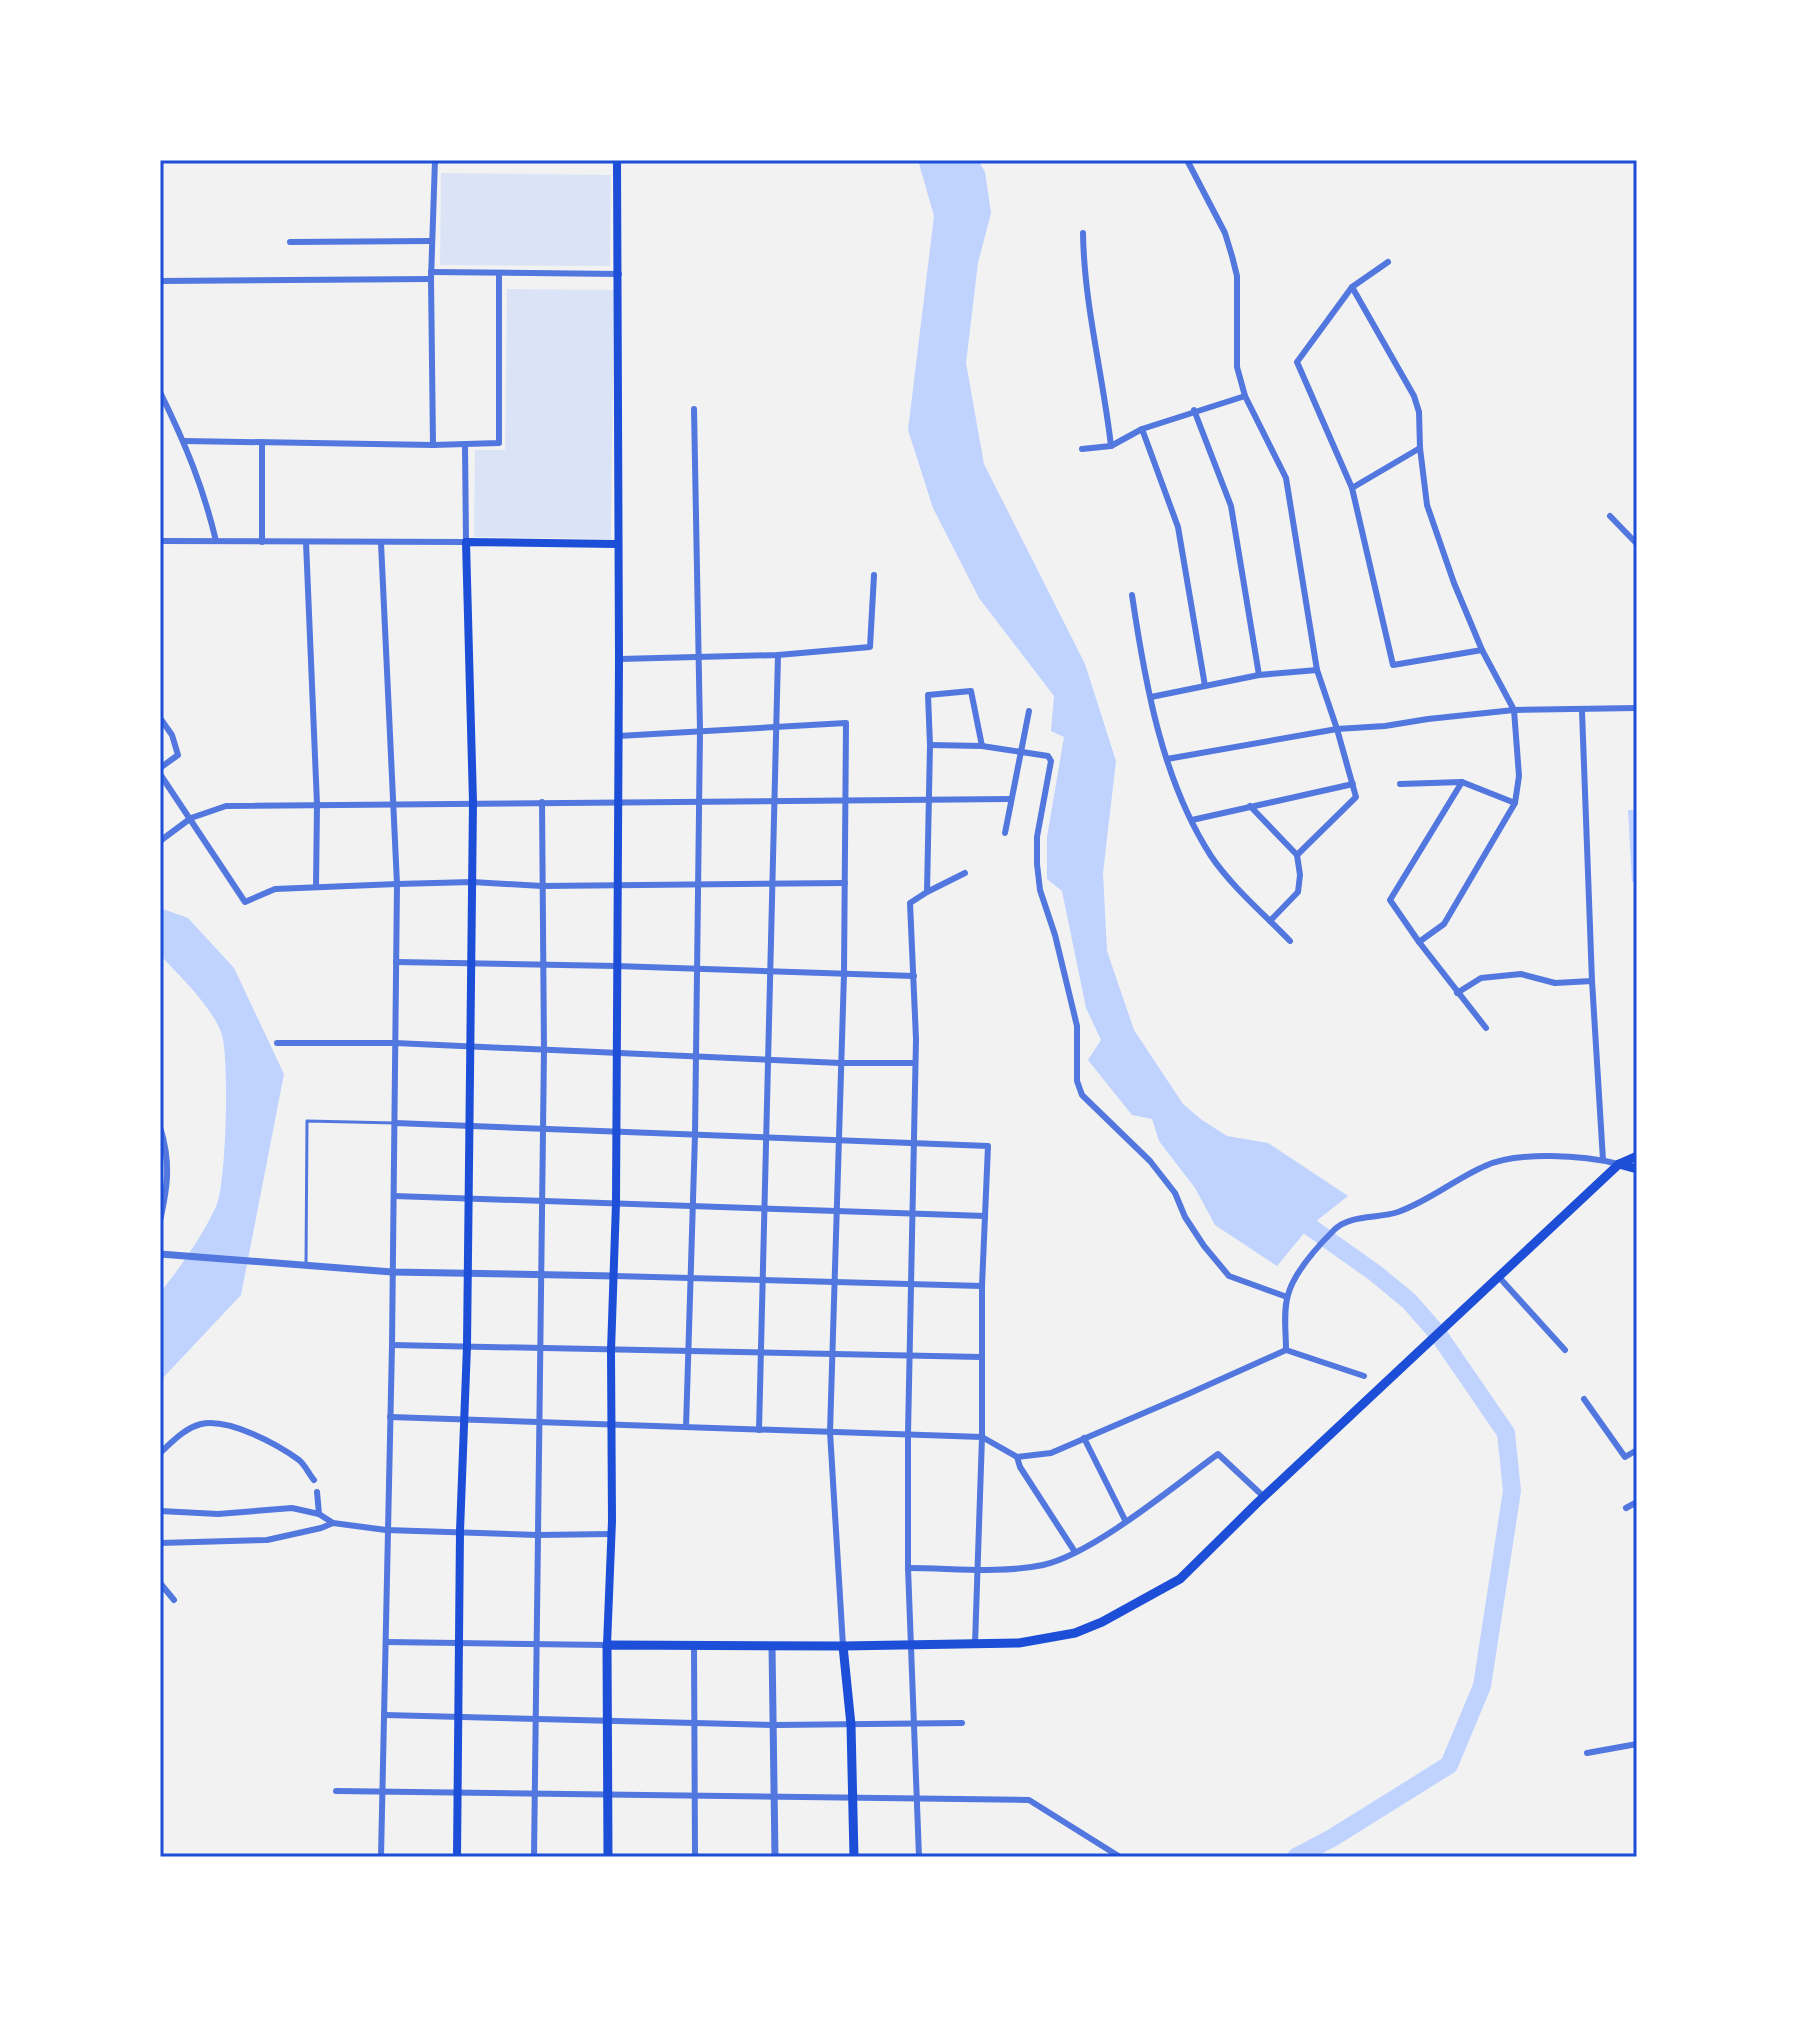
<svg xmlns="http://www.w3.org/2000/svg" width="1797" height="2017" viewBox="0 0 1797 2017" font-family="Helvetica,sans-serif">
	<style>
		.green { fill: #dbe4f7 }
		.water { fill: #bfd3fe }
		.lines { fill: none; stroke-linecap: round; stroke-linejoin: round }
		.river { stroke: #bfd3fe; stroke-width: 18 }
		.service { stroke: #5277de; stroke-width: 3 }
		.minor { stroke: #5277de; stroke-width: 6 }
		.tertiary { stroke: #5277de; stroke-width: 7 }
		.secondary { stroke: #1d4ed8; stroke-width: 8 }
		.primary { stroke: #1d4ed8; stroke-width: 9 }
		.neatline { fill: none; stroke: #1d4ed8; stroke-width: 3 }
	</style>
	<rect width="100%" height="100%" fill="#f2f2f2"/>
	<!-- green -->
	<g class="green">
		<path d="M 441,173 L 611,175 L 610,266 L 440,265 Z"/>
		<path d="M 507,289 L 614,290 L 611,539 L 474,537 L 475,450 L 505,450 Z"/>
	</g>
	<!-- water -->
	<g class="water">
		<path d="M 918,160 L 978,160 L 985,172 L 991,213 L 978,263 L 966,363 L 984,464 L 1085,664 L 1116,761 L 1103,873 L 1107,951 L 1134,1030 L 1183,1104 L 1202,1120 L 1227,1136 L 1268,1143 L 1348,1196 L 1310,1226 L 1277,1266 L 1215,1225 L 1195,1188 L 1159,1141 L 1152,1119 L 1132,1115 L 1088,1060 L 1101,1040 L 1086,1008 L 1062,891 L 1047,879 L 1047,837 L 1064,737 L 1051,731 L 1054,696 L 979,598 L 933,508 L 908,430 L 934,216 Z"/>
		<path d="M 1628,810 L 1637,810 L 1637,882 L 1632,882 Z"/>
		<path d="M 160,908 L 188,918 L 234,968 L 284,1074 L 241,1295 L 160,1381 L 160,1292 C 176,1275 208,1227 217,1204 C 226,1181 230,1055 221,1032 C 211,1006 179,975 160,955 Z"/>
	</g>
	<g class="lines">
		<!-- river -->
		<path class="river" d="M 1289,1212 L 1375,1273 L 1409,1301 L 1438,1334 L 1506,1433 L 1512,1491 L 1482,1686 L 1449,1765 L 1332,1838 L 1296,1857"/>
		<!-- service -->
		<path class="service" d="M 306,1265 L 307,1121 L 395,1123"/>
		<!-- minor -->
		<g class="minor">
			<path d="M 1187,160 L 1225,233 L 1232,256 L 1237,276 L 1237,367 L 1245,396 L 1286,478 L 1317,670 L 1337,729 L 1356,797 L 1297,855"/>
			<path d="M 1083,233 C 1084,304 1103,375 1111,446"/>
			<path d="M 290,242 L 432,241"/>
			<path d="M 1388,262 L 1352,287 L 1297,362 L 1352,488 L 1393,665 L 1482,650"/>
			<path d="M 431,272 L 619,274"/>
			<path d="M 160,281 L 431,279"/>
			<path d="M 1352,287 L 1414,396 L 1419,412 L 1420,448 L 1427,505 L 1454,583 L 1482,650 L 1514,710 L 1519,776 L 1515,803 L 1444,924 L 1419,942"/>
			<path d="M 160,392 C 185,443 203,486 216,541"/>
			<path d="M 1194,410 L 1231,506 L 1259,675"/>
			<path d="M 1142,429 L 1178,527 L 1205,686"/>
			<path d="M 184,441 L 433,445 L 499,443 L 499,273"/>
			<path d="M 433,445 L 431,279 L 435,160"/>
			<path d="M 1082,449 L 1111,446 L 1142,429 L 1245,396"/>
			<path d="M 1352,488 L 1420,448"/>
			<path d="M 1610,516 L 1637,544"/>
			<path d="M 160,541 L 466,542 L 465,445"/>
			<path d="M 262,542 L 262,442"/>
			<path d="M 306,542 L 317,804 L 316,887"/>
			<path d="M 381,543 L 397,884 L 392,1345 L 381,1857"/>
			<path d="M 1132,595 C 1145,683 1162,780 1211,856 C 1232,887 1264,914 1290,941"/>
			<path d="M 619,659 L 778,655 L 870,647 L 874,575"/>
			<path d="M 1151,697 L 1259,675 L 1317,670"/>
			<path d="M 1582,711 L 1592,981 L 1603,1160"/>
			<path d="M 160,718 L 172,735 L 178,755 L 160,768"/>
			<path d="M 618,736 L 846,723 L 844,974 L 830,1432 L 843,1646"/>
			<path d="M 930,745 L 982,746 L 1048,756 L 1051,761 L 1037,837 L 1037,864 L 1040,890 L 1055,935 L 1077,1026 L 1077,1081 L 1082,1095 L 1150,1161 L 1175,1193 L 1185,1217 L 1204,1246 L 1229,1276 L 1287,1297"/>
			<path d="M 1167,759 L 1337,729 L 1385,726 L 1428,719 L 1514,710 L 1637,708"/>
			<path d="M 160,774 L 245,902 L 275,889 L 397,884 L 472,882 L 542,886 L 845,883"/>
			<path d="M 1462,782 L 1390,900 L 1419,942 L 1486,1028"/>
			<path d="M 1400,784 L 1462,782 L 1515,803"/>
			<path d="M 1250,806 L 1297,855 L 1300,875 L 1298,892 L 1270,921"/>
			<path d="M 1192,820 L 1353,784"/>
			<path d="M 1005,833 L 1029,711"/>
			<path d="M 160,841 L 191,818 L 226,806 L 1010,799"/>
			<path d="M 927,892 L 965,873"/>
			<path d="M 396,962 L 616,966 L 914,976"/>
			<path d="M 1457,993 L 1481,978 L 1521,974 L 1555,983 L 1592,981"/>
			<path d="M 277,1043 L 395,1043 L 840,1063 L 915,1063"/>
			<path d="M 395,1123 L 988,1146 L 982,1286 L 982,1437 L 975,1644"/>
			<path d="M 160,1127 C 171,1162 168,1185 160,1221"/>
			<path d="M 394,1196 L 985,1216"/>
			<path d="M 615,1276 L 982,1286"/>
			<path d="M 1498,1276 L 1565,1350"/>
			<path d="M 392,1345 L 981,1357"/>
			<path d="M 1286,1350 C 1286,1332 1283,1311 1288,1295 C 1294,1272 1318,1246 1334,1230 C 1350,1214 1378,1219 1398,1212 C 1429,1201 1455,1179 1485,1166 C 1517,1151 1584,1155 1618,1164"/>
			<path d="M 1584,1399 L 1625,1457 L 1637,1450"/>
			<path d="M 390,1417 L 982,1437 L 1017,1457 L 1051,1453 L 1188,1394 L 1286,1350 L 1364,1376"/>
			<path d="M 686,1427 L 695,1135 L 700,731 L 694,409"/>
			<path d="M 759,1430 L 778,655"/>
			<path d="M 1084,1438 L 1125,1520"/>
			<path d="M 160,1453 C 172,1442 185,1428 201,1424 C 229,1418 277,1444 299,1460 C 305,1465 309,1474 314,1480"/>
			<path d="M 1017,1457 L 1020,1467 L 1075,1552"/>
			<path d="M 317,1492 L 319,1514"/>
			<path d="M 1626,1508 L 1637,1502"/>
			<path d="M 160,1511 L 218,1514 L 292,1508 L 319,1514 L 333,1523 L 386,1530 L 537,1535 L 611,1534"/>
			<path d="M 160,1543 L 267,1540 L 321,1528 L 333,1523"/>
			<path d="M 908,1568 C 952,1568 1000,1574 1043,1565 C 1093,1554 1174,1486 1218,1454 L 1263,1496"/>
			<path d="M 160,1583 L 174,1600"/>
			<path d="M 386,1642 L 607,1645"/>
			<path d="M 694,1646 L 695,1857"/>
			<path d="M 1637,1686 L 1637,1693"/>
			<path d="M 385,1715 L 775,1725 L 962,1723"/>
			<path d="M 1587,1753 L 1637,1744"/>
			<path d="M 336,1791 L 1029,1800 L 1120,1857"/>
			<path d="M 534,1857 L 544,1050 L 542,802"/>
			<path d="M 919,1857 L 908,1568 L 908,1434 L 916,1039 L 910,903 L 927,892 L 930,745 L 928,695 L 971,691 L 982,746"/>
		</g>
		<!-- tertiary -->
		<g class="tertiary">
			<path d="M 160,1254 L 392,1272 L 615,1276"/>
			<path d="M 772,1646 L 775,1857"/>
		</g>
		<!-- secondary -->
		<g class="secondary">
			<path d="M 607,1645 L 612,1521 L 611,1351 L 616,1203 L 619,659 L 617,160"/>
			<path d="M 457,1857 L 460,1531 L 467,1346 L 473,802 L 466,542 L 617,544"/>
		</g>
		<!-- primary -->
		<g class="primary">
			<path d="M 1619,1164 L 1637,1169"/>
			<path d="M 843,1646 L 851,1725 L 854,1857"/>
			<path d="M 608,1857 L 607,1645 L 843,1646 L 1019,1643 L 1075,1633 L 1102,1622 L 1180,1579 L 1257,1503 L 1619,1164 L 1637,1156"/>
		</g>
	</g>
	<!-- border -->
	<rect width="1797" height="2017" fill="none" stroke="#ffffff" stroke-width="324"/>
	<rect x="162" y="162" width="1473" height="1693" class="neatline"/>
</svg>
